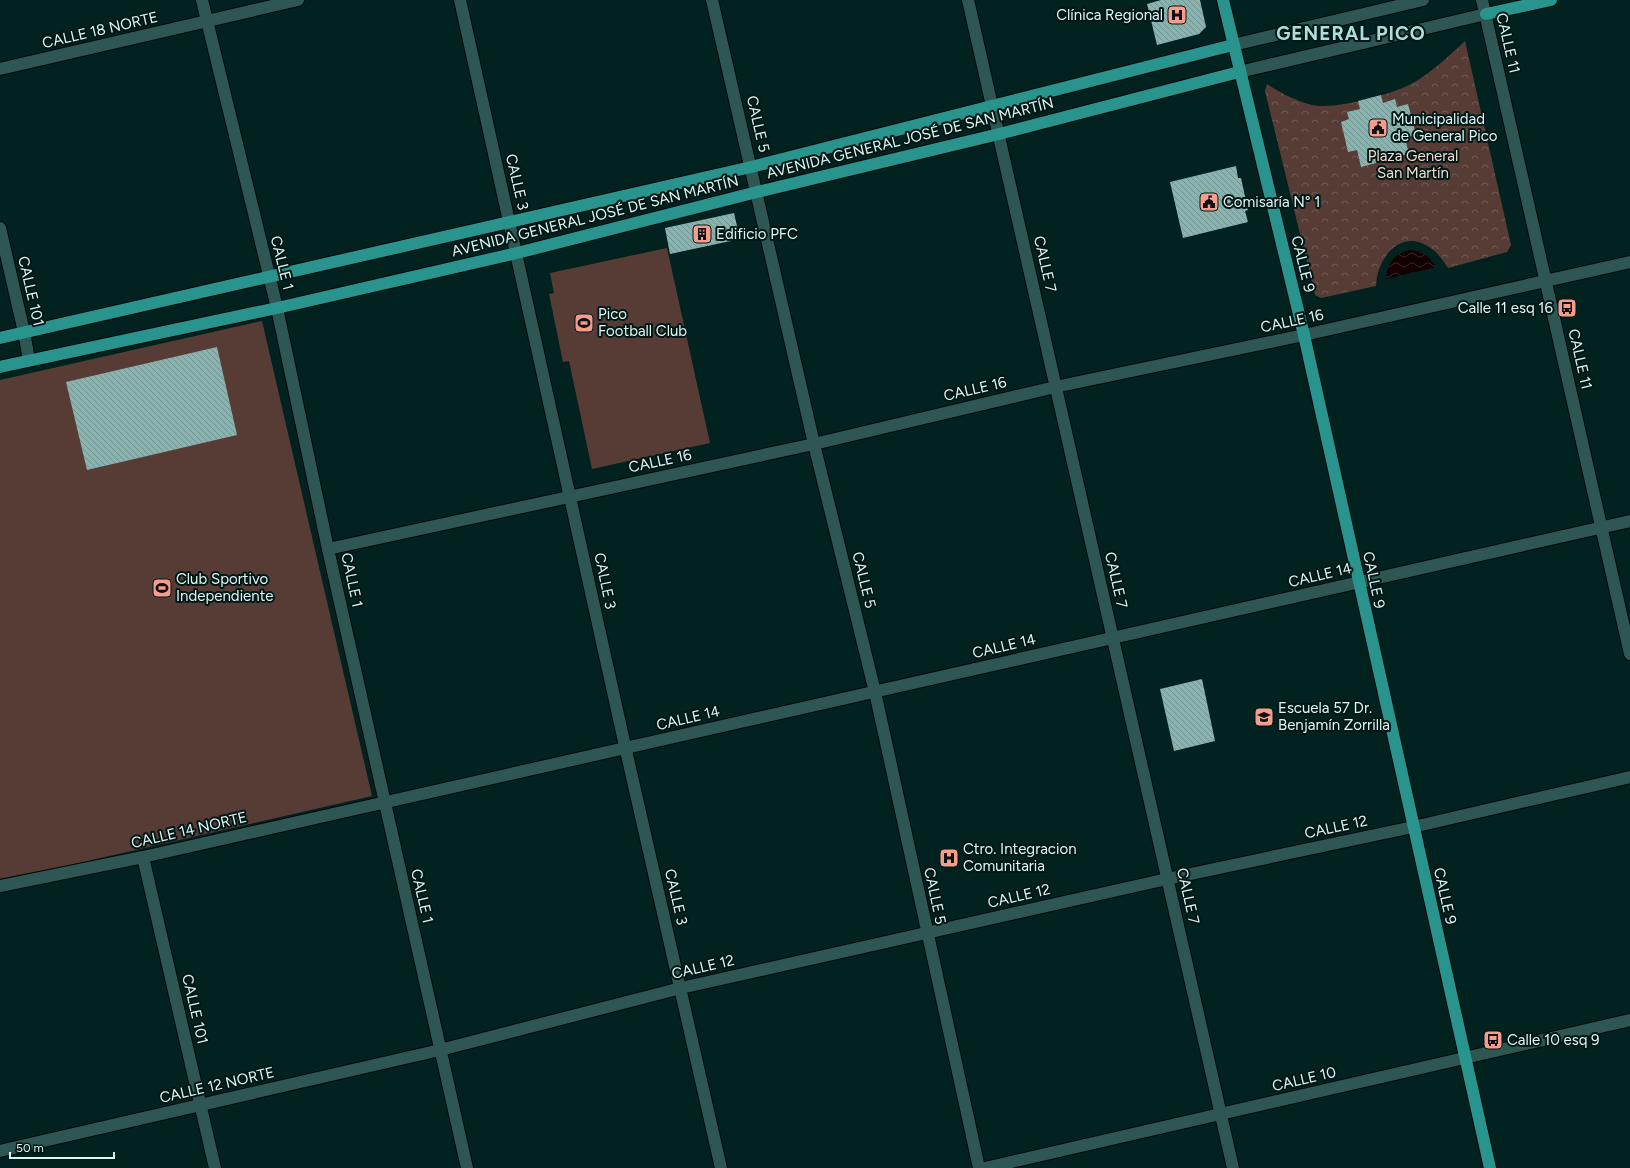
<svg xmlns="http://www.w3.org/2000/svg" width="1630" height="1168" viewBox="0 0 1630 1168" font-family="Figtree,sans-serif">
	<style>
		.park { fill: url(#park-crowns) }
		.garden { fill: #573c36 }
		.water { fill: url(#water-waves) }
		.building { fill: url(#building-back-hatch) }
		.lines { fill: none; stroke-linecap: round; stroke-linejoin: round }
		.minor-casing { stroke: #000a09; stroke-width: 14 }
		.major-casing { stroke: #000a09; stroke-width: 14 }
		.minor { stroke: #2e5653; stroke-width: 12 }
		.major { stroke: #29948d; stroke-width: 12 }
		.labels { text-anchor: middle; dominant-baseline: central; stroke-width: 4; stroke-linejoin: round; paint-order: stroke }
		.poi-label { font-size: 15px; fill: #e0f6f4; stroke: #001816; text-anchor: start }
		.street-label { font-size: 15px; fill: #e0f6f4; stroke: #001816 }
		.park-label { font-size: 15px; fill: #f6d8d2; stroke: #001816 }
		.district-label { font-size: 19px; font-weight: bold; letter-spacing: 1px; fill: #b1ddd9; stroke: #001816 }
	</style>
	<defs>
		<pattern id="park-crowns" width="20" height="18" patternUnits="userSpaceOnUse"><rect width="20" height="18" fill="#573c36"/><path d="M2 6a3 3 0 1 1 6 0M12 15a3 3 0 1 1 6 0" fill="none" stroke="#6f5954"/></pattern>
		<pattern id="water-waves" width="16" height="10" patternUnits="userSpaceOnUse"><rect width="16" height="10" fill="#150000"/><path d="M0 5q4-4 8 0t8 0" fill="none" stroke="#372626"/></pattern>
		<pattern id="building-back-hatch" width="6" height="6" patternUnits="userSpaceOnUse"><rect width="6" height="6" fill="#88b3af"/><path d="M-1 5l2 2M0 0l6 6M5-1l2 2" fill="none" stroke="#739490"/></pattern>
	</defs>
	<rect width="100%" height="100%" fill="#022220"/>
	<!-- park -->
	<path class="park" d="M 1465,41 L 1511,245 L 1507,252 L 1448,268 C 1443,261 1439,254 1432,249 C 1402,226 1377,257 1376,286 L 1321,298 L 1315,295 L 1265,91 L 1267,84 C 1281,93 1296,101 1312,105 C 1335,110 1391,95 1413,83 C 1432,72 1449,56 1465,41 Z"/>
	<!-- garden -->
	<g class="garden">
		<path d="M 667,248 L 710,443 L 592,469 L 569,361 L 563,362 L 549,294 L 554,293 L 550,273 Z"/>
		<path d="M 262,321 L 372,796 L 0,881 L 0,380 Z"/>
	</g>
	<!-- water -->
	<path class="water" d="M 1410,250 C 1422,251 1429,256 1436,267 L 1386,279 C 1387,263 1394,254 1410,250 Z"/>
	<!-- building -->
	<g class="building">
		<path d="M 1161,0 L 1200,0 L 1206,27 L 1199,34 L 1157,45 L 1147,4 Z"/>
		<path d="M 1381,95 L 1383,103 L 1395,99 L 1397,107 L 1408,104 L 1416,135 L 1405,138 L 1409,154 L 1361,167 L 1357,150 L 1348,152 L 1341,122 L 1349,119 L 1347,112 L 1360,109 L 1358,101 Z"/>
		<path d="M 1236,166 L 1238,178 L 1241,178 L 1248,210 L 1245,211 L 1248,222 L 1183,238 L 1170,182 Z"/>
		<path d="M 734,213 L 740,239 L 670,254 L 665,228 Z"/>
		<path d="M 217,347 L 237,435 L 87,470 L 66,382 Z"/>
		<path d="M 1202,679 L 1215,741 L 1174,751 L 1160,689 Z"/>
	</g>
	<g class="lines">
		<defs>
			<g id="minor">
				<path d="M 202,0 L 277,308 L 328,549 L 467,1168"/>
				<path d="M 460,0 C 516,248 570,497 625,746 C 656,887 690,1027 721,1168"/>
				<path d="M 712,0 L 814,444 L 875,692 L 979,1168"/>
				<path d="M 968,0 L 1233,1168"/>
				<path d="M 1482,0 L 1630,654"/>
				<path d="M 1233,45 L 1423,0"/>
				<path d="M 0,69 L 298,0"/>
				<path d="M 1239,72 L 1486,14"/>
				<path d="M 0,228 L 24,332 L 29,360"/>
				<path d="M 328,549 L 814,444 L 1055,387 L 1304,335 L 1630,262"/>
				<path d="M 143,857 L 215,1168"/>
				<path d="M 0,886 L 143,857 L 1630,521"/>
				<path d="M 0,1151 L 440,1050 L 681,988 L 1167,879 L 1413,827 L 1630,777"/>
				<path d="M 985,1168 L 1630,1020"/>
			</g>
			<g id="major">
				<path d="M 1223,0 L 1304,335 L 1490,1168"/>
				<path d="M 1486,14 L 1551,0"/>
				<path d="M 0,338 L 751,167 L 1233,45"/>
				<path d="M 0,367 L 277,308 L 517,253 L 757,192 L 999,134 L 1239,72"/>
			</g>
		</defs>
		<!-- minor casing -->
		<use href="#minor" class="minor-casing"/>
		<!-- major casing -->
		<use href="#major" class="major-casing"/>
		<!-- minor -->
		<use href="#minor" class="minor"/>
		<!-- major -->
		<use href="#major" class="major"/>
	</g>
	<!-- icons -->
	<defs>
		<symbol id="hospital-square" viewBox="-11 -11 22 22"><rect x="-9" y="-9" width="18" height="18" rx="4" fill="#f49d8c" stroke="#001816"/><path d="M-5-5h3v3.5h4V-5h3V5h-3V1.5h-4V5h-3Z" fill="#111"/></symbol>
		<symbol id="civic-square" viewBox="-11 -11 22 22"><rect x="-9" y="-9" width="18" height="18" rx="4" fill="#f49d8c" stroke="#001816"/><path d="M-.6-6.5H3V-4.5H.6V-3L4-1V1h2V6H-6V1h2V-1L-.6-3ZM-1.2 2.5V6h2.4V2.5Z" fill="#111"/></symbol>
		<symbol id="building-square" viewBox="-11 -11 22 22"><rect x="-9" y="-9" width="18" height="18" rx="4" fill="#f49d8c" stroke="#001816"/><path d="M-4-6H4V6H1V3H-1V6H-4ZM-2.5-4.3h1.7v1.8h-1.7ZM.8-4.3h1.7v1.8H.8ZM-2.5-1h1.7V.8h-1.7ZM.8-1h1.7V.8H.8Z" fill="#111"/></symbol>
		<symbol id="bus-square" viewBox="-11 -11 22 22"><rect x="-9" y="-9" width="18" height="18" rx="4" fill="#f49d8c" stroke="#001816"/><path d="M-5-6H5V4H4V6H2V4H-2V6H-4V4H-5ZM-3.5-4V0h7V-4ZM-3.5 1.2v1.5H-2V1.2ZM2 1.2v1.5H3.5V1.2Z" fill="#111"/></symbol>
		<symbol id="stadium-square" viewBox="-11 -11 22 22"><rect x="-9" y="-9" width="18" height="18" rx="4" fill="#f49d8c" stroke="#001816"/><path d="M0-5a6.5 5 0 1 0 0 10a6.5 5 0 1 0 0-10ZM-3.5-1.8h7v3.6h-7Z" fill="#111"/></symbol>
		<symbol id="school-square" viewBox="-11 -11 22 22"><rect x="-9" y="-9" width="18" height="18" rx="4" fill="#f49d8c" stroke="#001816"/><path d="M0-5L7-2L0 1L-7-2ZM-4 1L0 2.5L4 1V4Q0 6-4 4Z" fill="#111"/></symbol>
	</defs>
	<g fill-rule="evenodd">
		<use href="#hospital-square" x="1166" y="4" width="22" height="22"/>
		<use href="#civic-square" x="1367" y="117" width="22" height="22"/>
		<use href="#civic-square" x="1198" y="191" width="22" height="22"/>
		<use href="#building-square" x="691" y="223" width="22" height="22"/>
		<use href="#bus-square" x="1556" y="297" width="22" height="22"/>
		<use href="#stadium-square" x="573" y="312" width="22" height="22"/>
		<use href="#stadium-square" x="151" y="577" width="22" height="22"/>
		<use href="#school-square" x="1253" y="706" width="22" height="22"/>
		<use href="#hospital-square" x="938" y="847" width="22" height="22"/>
		<use href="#bus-square" x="1482" y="1029" width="22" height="22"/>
	</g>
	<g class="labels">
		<!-- poi labels -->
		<g class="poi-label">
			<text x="1163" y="15" text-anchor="end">Clínica Regional</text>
			<text x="1392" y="119">Municipalidad<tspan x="1392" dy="17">de General Pico</tspan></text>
			<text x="1223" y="202">Comisaría N° 1</text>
			<text x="716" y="234">Edificio PFC</text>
			<text x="1553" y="308" text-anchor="end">Calle 11 esq 16</text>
			<text x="598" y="314">Pico<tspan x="598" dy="17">Football Club</tspan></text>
			<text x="176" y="579">Club Sportivo<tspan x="176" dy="17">Independiente</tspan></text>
			<text x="1278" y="708">Escuela 57 Dr.<tspan x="1278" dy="17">Benjamín Zorrilla</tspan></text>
			<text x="963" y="849">Ctro. Integracion<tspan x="963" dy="17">Comunitaria</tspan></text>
			<text x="1507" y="1040">Calle 10 esq 9</text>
		</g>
		<!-- street labels -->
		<g class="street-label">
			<text transform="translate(100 30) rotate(-13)">CALLE 18 NORTE</text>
			<text transform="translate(1508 43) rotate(77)">CALLE 11</text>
			<text transform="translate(758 124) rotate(77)">CALLE 5</text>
			<text transform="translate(910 138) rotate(-14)">AVENIDA GENERAL JOSÉ DE SAN MARTÍN</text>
			<text transform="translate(517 182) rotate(77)">CALLE 3</text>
			<text transform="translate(595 216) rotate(-14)">AVENIDA GENERAL JOSÉ DE SAN MARTÍN</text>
			<text transform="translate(282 263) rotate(76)">CALLE 1</text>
			<text transform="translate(1045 264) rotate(77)">CALLE 7</text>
			<text transform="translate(1303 264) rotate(76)">CALLE 9</text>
			<text transform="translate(31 291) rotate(77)">CALLE 101</text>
			<text transform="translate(1292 321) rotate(-12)">CALLE 16</text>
			<text transform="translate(1580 359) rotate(77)">CALLE 11</text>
			<text transform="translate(975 389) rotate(-13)">CALLE 16</text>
			<text transform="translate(660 461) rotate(-12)">CALLE 16</text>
			<text transform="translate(1320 575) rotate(-13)">CALLE 14</text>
			<text transform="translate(352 580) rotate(78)">CALLE 1</text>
			<text transform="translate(864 580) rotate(76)">CALLE 5</text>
			<text transform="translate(1116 580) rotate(77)">CALLE 7</text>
			<text transform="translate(1374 580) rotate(78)">CALLE 9</text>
			<text transform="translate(605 581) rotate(78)">CALLE 3</text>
			<text transform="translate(1004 646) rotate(-13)">CALLE 14</text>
			<text transform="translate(688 718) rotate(-13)">CALLE 14</text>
			<text transform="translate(1336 827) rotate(-12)">CALLE 12</text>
			<text transform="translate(189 830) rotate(-13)">CALLE 14 NORTE</text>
			<text transform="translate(422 896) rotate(77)">CALLE 1</text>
			<text transform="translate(935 896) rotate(78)">CALLE 5</text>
			<text transform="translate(1019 896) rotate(-13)">CALLE 12</text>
			<text transform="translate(1188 896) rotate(77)">CALLE 7</text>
			<text transform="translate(1445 896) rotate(77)">CALLE 9</text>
			<text transform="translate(676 897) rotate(77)">CALLE 3</text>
			<text transform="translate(703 967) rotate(-13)">CALLE 12</text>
			<text transform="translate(195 1009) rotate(77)">CALLE 101</text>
			<text transform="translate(1304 1079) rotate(-13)">CALLE 10</text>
			<text transform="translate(217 1085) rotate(-13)">CALLE 12 NORTE</text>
		</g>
		<!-- park labels -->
		<g class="park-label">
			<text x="1413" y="156">Plaza General<tspan x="1413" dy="17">San Martín</tspan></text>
		</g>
		<!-- district labels -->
		<g class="district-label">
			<text x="1351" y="33">GENERAL PICO</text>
		</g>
	</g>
	<!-- scale -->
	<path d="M10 1152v6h104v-6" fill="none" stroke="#e0f6f4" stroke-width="2"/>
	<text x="16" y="1152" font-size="12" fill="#e0f6f4" stroke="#001816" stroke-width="3" paint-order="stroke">50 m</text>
</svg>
